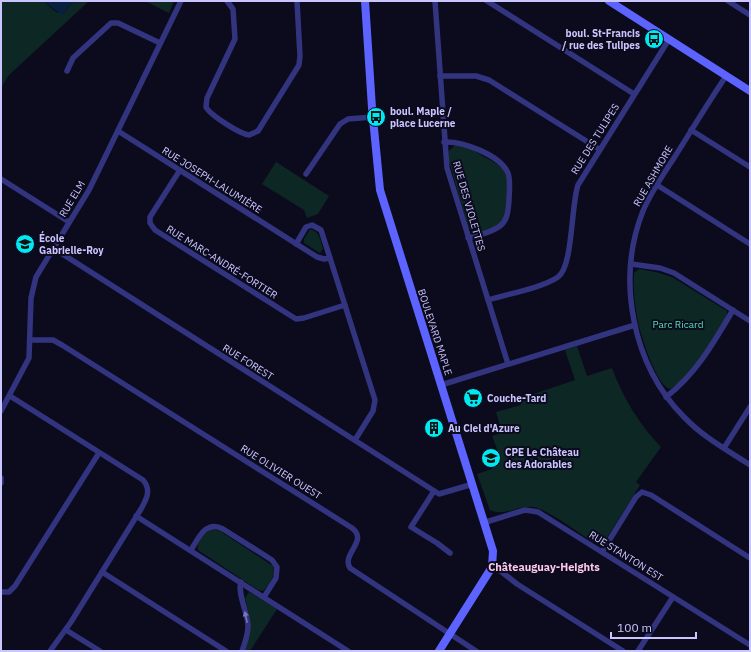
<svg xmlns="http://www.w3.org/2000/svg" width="751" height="652" viewBox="0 0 751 652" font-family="'IBM Plex Sans',sans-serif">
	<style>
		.green { fill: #0d2725 }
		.water { fill: #081f3f }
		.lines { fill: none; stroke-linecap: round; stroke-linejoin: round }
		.street { stroke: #32347f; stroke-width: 5.5 }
		.secondary { stroke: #5d63ff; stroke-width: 8 }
		.oneway { fill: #7676b9 }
		.labels { text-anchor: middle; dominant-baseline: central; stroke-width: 4; stroke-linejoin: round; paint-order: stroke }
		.poi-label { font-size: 10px; font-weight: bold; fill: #c9c6ff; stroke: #0c0a1d; text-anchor: start }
		.street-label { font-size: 10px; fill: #c9c6ff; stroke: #0c0a1d }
		.park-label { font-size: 10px; fill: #4ce5b5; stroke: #0c0a1d }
		.neighbourhood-label { font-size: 11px; font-weight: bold; fill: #ffc8ee; stroke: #0c0a1d }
	</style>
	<rect width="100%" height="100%" fill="#0c0a1d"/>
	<!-- green -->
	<g class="green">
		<path d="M 1,1 L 43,1 L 56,12 L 64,13 L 74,1 L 89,1 L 8,76 L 1,88 Z"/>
		<path d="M 145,1 L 174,1 L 169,13 Z"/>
		<path d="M 455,145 C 466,146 475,151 484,157 C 491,160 500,165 504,171 C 511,182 509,209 502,220 C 496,230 476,238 468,227 L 449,161 L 449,151 Z"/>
		<path d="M 276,162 L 329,196 L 318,214 L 307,218 L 304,210 L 262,184 Z"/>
		<path d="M 310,229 C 320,231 321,242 323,249 L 320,253 L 304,243 L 304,239 Z"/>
		<path d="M 639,269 L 656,272 L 672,277 L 727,311 L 727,317 C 715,335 690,381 670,389 C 657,387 641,336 638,322 C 635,306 633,290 634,273 Z"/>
		<path d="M 577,346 L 587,376 L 612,368 C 623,398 639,424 661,447 L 636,482 L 640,485 L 605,541 L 601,543 L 593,542 C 579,533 547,509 533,507 C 518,505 505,517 490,510 L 477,474 L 492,469 L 489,457 L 499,454 L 492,436 L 502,433 L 496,412 L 521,405 L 519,399 L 575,380 L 565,350 Z"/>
		<path d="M 212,529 L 220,531 L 273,566 C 276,575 269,585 263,591 L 258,590 L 198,550 C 196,542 205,532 212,529 Z"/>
		<path d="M 249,592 L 277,609 L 250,651 L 244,651 C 253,630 250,619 245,598 Z"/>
	</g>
	<!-- water -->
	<path class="water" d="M 43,1 L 74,1 L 62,15 Z"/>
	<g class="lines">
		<!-- street -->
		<g class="street">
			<path d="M 227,1 L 233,9 L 235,39 L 207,98 L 206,107 C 210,115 240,134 249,135 L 258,131 L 299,65 L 300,56 L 297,1"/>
			<path d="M 435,1 L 447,168 L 508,364"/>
			<path d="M 487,1 L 634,94"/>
			<path d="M 728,1 L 750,15"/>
			<path d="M 67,71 L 73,58 L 111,23 L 118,23 L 160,43"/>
			<path d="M 440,76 L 476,76 L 489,80 L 599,149"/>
			<path d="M 726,76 C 708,103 691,131 674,158 C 663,175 651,192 643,211 C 616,279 632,365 684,417 C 703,437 727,450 750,465"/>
			<path d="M 691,130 L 750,167"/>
			<path d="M 118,131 L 317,257 L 324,259 L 330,258 L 375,400 L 373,411 L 355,440"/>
			<path d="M 444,142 C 463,141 500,155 508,173 C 511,182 509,192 509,201 C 508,210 508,220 500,226 C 491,233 479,235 468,238"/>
			<path d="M 180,170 L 150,217 L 150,223 L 155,230 L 296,319 L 304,318 L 345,305"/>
			<path d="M 306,174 L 340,124 L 348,119 L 373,117"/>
			<path d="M 1,179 L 69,222"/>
			<path d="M 657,185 L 750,244"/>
			<path d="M 296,244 L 306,227 L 312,225 L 321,230 L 330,258"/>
			<path d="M 53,248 L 439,494 L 473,484"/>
			<path d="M 631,264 L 660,268 L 674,273 L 750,321"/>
			<path d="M 488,300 C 507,294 542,288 558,277 C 573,267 571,205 578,185 L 668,41"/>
			<path d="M 31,340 L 53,340 L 62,345 L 352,528 C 369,541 341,554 350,568 L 476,651"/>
			<path d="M 441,385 L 635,325"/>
			<path d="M 10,396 L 143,480 C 152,490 146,500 141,509 L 71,622 L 50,651"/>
			<path d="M 666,397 C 696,374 714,342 733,310"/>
			<path d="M 1,411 L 29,358 L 31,298 L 36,277 L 89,190 L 181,1"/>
			<path d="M 724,448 L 750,407"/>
			<path d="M 1,478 L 1,483"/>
			<path d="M 434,491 L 411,527 L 437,543 L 450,553"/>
			<path d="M 136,516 L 348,651"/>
			<path d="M 486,522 L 525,510 L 538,512 L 750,645"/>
			<path d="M 191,550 C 199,537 206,520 223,529 L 272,560 L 277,567 L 276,578 L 264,597"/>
			<path d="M 602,552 L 636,497 L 642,492 L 651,495 L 750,558"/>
			<path d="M 493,565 L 517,584 L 623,651"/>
			<path d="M 102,572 L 226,651"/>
			<path d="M 241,582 C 237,593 248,614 248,626 C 248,635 245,643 242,651"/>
			<path d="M 1,592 L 9,592 L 15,586 L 99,453"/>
			<path d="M 66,630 L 100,651"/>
			<path d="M 638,651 L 673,597"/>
		</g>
		<!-- secondary -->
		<g class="secondary">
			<path d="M 365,1 L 372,108 L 380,190 L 493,551 L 492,567 L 439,651"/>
			<path d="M 609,1 L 750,91"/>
		</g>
	</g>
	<!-- one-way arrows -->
	<defs><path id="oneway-solid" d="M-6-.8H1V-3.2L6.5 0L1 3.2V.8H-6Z"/></defs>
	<use class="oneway" href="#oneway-solid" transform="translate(246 617) rotate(-102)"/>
	<!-- icons -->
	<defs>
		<symbol id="bus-disc" viewBox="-11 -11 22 22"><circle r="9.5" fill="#00e8f1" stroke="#0c0a1d"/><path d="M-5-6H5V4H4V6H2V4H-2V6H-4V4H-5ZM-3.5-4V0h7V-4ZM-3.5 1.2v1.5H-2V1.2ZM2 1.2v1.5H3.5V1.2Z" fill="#111"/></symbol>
		<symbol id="school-disc" viewBox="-11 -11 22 22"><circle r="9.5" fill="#00e8f1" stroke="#0c0a1d"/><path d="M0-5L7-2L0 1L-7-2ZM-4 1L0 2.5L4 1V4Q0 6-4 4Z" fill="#111"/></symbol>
		<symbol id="supermarket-disc" viewBox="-11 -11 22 22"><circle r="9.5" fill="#00e8f1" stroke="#0c0a1d"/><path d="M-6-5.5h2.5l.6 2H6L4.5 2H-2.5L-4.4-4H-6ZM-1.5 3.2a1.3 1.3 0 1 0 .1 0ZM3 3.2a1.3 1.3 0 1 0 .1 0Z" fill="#111"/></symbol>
		<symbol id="building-disc" viewBox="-11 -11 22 22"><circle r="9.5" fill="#00e8f1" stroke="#0c0a1d"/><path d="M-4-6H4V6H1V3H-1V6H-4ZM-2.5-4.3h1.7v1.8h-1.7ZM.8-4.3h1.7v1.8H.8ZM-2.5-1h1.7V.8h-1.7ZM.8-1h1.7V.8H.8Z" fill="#111"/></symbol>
	</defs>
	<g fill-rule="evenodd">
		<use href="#bus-disc" x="643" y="28" width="22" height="22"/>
		<use href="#bus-disc" x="365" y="106" width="22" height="22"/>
		<use href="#school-disc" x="14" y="233" width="22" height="22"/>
		<use href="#supermarket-disc" x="462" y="387" width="22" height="22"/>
		<use href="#building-disc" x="423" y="417" width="22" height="22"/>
		<use href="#school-disc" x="480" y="447" width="22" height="22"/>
	</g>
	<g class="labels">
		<!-- poi labels -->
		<g class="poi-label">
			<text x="640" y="33" text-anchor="end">boul. St-Francis<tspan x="640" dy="12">/ rue des Tulipes</tspan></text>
			<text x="390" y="111">boul. Maple /<tspan x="390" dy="12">place Lucerne</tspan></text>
			<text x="39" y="238">École<tspan x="39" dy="12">Gabrielle-Roy</tspan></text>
			<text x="487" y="398">Couche-Tard</text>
			<text x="448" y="428">Au Ciel d'Azure</text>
			<text x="505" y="452">CPE Le Château<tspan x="505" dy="12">des Adorables</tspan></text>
		</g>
		<!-- street labels -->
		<g class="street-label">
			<text transform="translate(595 139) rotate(-58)">RUE DES TULIPES</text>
			<text transform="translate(653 176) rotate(-60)">RUE ASHMORE</text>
			<text transform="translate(212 180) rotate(32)">RUE JOSEPH-LALUMIÈRE</text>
			<text transform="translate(72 199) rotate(-59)">RUE ELM</text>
			<text transform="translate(469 206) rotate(74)">RUE DES VIOLETTES</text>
			<text transform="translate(222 262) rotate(32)">RUE MARC-ANDRÉ-FORTIER</text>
			<text transform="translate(435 332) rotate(72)">BOULEVARD MAPLE</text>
			<text transform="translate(248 362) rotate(32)">RUE FOREST</text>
			<text transform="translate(281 472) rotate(32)">RUE OLIVIER OUEST</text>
			<text transform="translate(626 556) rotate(32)">RUE STANTON EST</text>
		</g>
		<!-- park labels -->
		<g class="park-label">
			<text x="678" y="324">Parc Ricard</text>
		</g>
		<!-- neighbourhood labels -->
		<g class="neighbourhood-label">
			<text x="544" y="567">Châteauguay-Heights</text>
		</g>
	</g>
	<!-- border -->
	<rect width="751" height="652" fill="none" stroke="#c9c6ff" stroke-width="4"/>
	<!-- scale -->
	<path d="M611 632v6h85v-6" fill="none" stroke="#c9c6ff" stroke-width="2"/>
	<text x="617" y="632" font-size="12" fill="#c9c6ff" stroke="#0c0a1d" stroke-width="3" paint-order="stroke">100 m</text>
</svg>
